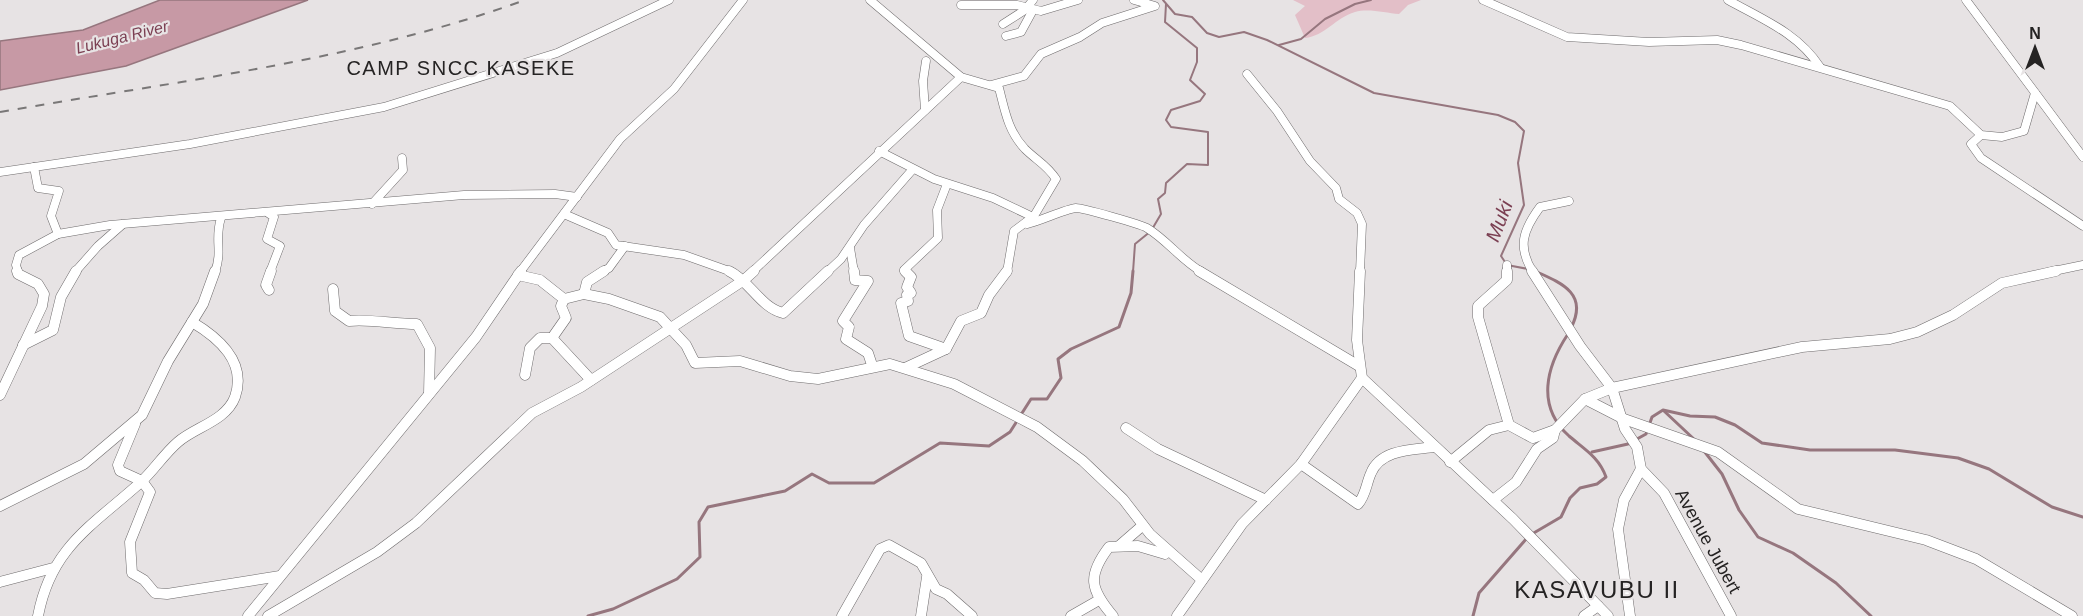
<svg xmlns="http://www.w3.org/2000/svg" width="2083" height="616" viewBox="0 0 2083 616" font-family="Arial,sans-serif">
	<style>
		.green { fill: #e3bfc8 }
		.water { fill: #c799a5; stroke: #96767e; stroke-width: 1.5 }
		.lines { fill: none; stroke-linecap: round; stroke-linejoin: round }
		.stream-far1 { stroke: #96767e; stroke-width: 2 }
		.stream { stroke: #96767e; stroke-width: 3 }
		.street-far1-casing { stroke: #6e6b6c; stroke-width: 9 }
		.street-casing { stroke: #6e6b6c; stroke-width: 11 }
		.street-far1 { stroke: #fff; stroke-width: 8 }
		.street { stroke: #fff; stroke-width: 10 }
		.rail { stroke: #797777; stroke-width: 2; stroke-dasharray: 9 9; stroke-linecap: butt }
		.labels { text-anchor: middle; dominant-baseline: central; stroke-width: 4.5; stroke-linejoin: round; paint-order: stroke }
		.far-water-label { font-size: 16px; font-style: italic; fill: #7b3f52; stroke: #e7e3e4 }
		.street-label { font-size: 18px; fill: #252323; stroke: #e7e3e4 }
		.neighbourhood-label { font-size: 20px; letter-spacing: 1.5px; fill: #252323; stroke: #e7e3e4 }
		.water-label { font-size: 20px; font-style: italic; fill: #7b3f52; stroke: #e7e3e4 }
		.near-neighbourhood-label { font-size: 24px; letter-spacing: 1.5px; fill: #252323; stroke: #e7e3e4 }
	</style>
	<rect width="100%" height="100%" fill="#e7e3e4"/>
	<!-- green -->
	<path class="green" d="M 1293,0 L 1421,0 L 1408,5 L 1399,14 C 1386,13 1368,8 1355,12 C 1335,18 1325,36 1305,38 L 1295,15 L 1305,6 Z"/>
	<!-- water -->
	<path class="water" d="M 160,0 L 308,0 L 126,66 L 0,90 L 0,41 L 83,30 Z"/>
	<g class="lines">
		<!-- stream-far1 -->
		<g class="stream-far1">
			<path d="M 1163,0 L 1175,14 L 1192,17 L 1207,33 L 1219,37 L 1244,32 L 1267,40 L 1374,93 L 1498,115 L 1515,122 L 1524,131 L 1518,163 L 1524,205 L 1501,256 L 1507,265 L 1528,269"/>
			<path d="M 1279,45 L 1301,39 L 1325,19 L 1355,4 L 1371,0"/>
			<path d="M 1133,272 L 1135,244 L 1151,231 L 1161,214 L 1158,199 L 1165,193 L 1166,183 L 1187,164 L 1208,165 L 1208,132 L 1171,127 L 1166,120 L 1171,110 L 1200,101 L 1205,94 L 1190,80 L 1197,62 L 1197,48 L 1165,22 L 1166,4"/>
		</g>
		<!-- stream -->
		<g class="stream">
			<path d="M 1537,272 C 1564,284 1588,295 1571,328"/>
			<path d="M 1664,411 L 1696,441"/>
			<path d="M 1704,451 L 1722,474 L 1739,510 L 1758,537 L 1793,553 L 1836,583 L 1871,616"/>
			<path d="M 1592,452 L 1628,444 L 1646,434 L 1652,417 L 1663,410 L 1690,416 L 1715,417 L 1735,425 L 1762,443 L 1810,450 L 1895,450 L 1958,458 L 1989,469 L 2052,507 L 2083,517"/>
			<path d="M 1532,534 L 1561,517 L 1570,498 L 1580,488 L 1597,484 L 1606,477 C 1599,457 1584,449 1569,436 C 1536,406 1546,367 1568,334"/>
			<path d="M 588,616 L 613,609 L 677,579 L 700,557 L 699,522 L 708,507 L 785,491 L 812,474 L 829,483 L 874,483 L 940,443 L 989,446 L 1010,432 L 1031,399 L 1047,399 L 1061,378 L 1058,359 L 1071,349 L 1119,327 L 1131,293 L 1133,271"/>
			<path d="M 1473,616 L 1479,593 L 1527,538"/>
		</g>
		<defs>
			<g id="street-far1">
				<path d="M 870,0 L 961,77 L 999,88 C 1005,111 1008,131 1025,149 C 1036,160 1047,165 1056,179 L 1034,216 L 1014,231 L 1007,272"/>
				<path d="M 1483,0 L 1567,37 L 1649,42 L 1717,40 L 1741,45 L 1950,106 L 1981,135 L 2002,137 L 2024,131 L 2035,93"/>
				<path d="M 1728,0 C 1762,19 1798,33 1820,67"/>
				<path d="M 1966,0 L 2083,157"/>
				<path d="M 961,5 L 1017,5 L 1041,11 L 1078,0"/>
				<path d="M 1003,24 L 1025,10 L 1033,0"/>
				<path d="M 1006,36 L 1021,32 L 1033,10"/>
				<path d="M 1247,74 L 1277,111 L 1310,161 L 1336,188 L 1339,199 L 1357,213 L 1362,224 L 1360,272"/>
				<path d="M 991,85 L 1024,76 L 1041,54 L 1080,37 L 1102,23 L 1155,6 L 1134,0"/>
				<path d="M 925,110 L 923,81 L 926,61"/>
				<path d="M 1981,135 L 1971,144 L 1981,158 L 2083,226"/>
				<path d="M 879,151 L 934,179 L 993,198 L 1033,217"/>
				<path d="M 34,167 L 38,188 L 59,191 L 51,216 L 58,234"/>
				<path d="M 0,172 L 190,144 L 384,107 L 557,53 L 669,0"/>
				<path d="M 372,204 L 403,170 L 402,158"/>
				<path d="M 268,213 L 274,217 L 267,239 L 280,246 L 270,272"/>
				<path d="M 564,214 L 608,233 L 616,245 L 684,255 L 732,272"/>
				<path d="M 1027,224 C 1041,221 1065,209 1076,208 C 1083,208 1140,224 1147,228 C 1167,240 1182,261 1202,272"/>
				<path d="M 850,248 L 854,272"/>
				<path d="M 1507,265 L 1507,272"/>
				<path d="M 18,272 L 16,265 L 19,255 L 58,234 L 110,225 L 464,195 L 555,194 L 577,197"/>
				<path d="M 75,272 L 98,246 L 123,224"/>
				<path d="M 215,272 C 223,250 214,240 221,218"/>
				<path d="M 520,272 L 620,139 L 674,89 L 743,0"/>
				<path d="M 602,272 L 609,268 L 625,246"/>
				<path d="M 752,272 L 961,77"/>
				<path d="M 827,272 L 841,259 L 864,225 L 913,169"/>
				<path d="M 906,272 L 904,270 L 938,238 L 937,210 L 947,184"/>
				<path d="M 1533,272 C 1517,247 1523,230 1540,207 L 1569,201"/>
				<path d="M 2049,272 L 2083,265"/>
			</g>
			<g id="street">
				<path d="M 729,271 C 750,281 760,307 783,313 L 828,271"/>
				<path d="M 854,271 L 855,280 L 868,281 L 843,321 L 849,327 L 846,339 L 868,353 L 872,365"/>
				<path d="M 905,271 L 911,277 L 907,287 L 911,293 L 907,295 L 908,301 L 901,303 L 909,336 L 946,349"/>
				<path d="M 1199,271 L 1359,366"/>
				<path d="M 1360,271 L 1357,340 L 1362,378 L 1513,519 L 1608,616"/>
				<path d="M 1532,271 L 1580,346 L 1612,388 L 1625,429 L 1637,447 L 1641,469 L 1664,493 L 1731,616"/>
				<path d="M 518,275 L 540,280 L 564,299 L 584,294 L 609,299 L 660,317 L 686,345 L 695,363 L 740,361 L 790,376 L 818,379 L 890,364 L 954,384 L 1037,427 L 1083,461 L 1123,499 L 1150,534 L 1202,580"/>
				<path d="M 333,289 L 335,311 L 349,321 C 372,319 393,324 417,324 L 430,348 L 429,394"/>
				<path d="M 269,290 L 266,285 L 271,271"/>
				<path d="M 584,294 L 587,282 L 604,271"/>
				<path d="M 552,338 L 566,318 L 561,306 L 564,299"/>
				<path d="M 23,345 L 53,330 L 61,297 L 76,271"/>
				<path d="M 905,368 L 946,349 L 961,321 L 981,313 L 989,295 L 1007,271"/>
				<path d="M 525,375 L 530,348 L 540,338 L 552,338 L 591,380"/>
				<path d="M 0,395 L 42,306 L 44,294 L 38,284 L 18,274 L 17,271"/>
				<path d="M 1585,399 L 1624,419 L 1718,452 L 1798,509 L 1926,540 L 1976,559 L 2072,616"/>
				<path d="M 135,424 L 118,465 L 120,471 L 142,481 L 150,492 L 130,542 L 132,573 L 144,580 L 155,593 L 167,594 L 280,576"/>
				<path d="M 1509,425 L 1533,438 L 1555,430 L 1585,399 L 1612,388 L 1802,347 L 1890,339 L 1917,332 L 1953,315 L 2002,283 L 2056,271"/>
				<path d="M 1126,428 L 1158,449 L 1266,500"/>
				<path d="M 1450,462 L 1489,430 L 1509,425 L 1478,317 L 1478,306 L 1507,280 L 1507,271"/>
				<path d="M 1301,464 L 1358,504 C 1366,495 1366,484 1371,473 C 1381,449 1412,450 1434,447"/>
				<path d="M 1493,500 L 1516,482 L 1537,449 L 1553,438 L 1555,430"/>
				<path d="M 0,506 L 84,464 L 142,415 L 168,361 L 203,304 L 215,271"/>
				<path d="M 1119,546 L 1142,526"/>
				<path d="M 0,582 L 53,568"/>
				<path d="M 38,616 C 51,547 92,526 141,482 C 154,470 164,454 178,442 C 195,427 226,421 235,397 C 247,362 219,338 192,322"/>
				<path d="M 248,616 L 476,337 L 521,271"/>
				<path d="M 268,616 L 377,552 L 416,523 L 532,413 L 581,387 L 744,280 L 754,271"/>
				<path d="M 842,616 L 880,549 L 889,545 L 921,563 L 936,589 L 947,594 L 972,616"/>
				<path d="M 921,616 L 927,577"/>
				<path d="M 1071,616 L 1099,600"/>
				<path d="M 1113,616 C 1090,589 1087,576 1109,547 L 1138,546 L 1165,554"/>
				<path d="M 1177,616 L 1242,524 L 1301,464 L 1362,378"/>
				<path d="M 1584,616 L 1598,606"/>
				<path d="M 1630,616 L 1618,529 L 1624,500 L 1641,469"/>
			</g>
		</defs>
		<!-- street-far1 casing -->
		<use href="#street-far1" class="street-far1-casing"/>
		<!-- street casing -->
		<use href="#street" class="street-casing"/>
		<!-- street-far1 -->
		<use href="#street-far1" class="street-far1"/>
		<!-- street -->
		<use href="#street" class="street"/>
		<!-- rail -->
		<path class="rail" d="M 0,112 C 176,81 357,61 525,0"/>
	</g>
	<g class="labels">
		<!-- far-water labels -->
		<g class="far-water-label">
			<text transform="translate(122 37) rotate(-14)">Lukuga River</text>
		</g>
		<!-- street labels -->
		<g class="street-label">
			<text transform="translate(1708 541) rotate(61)">Avenue Jubert</text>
		</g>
		<!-- neighbourhood labels -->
		<g class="neighbourhood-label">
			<text x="461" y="68">CAMP SNCC KASEKE</text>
		</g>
		<!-- water labels -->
		<g class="water-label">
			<text transform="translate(1499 221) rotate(-69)">Muki</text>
		</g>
		<!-- near-neighbourhood labels -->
		<g class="near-neighbourhood-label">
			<text x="1597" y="589">KASAVUBU II</text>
		</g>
	</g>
	<!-- north arrow -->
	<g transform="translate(2035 48)" stroke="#e7e3e4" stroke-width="4.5" paint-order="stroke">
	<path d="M0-4.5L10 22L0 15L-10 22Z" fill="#252323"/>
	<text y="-9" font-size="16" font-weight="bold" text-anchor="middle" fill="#252323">N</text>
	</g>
</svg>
